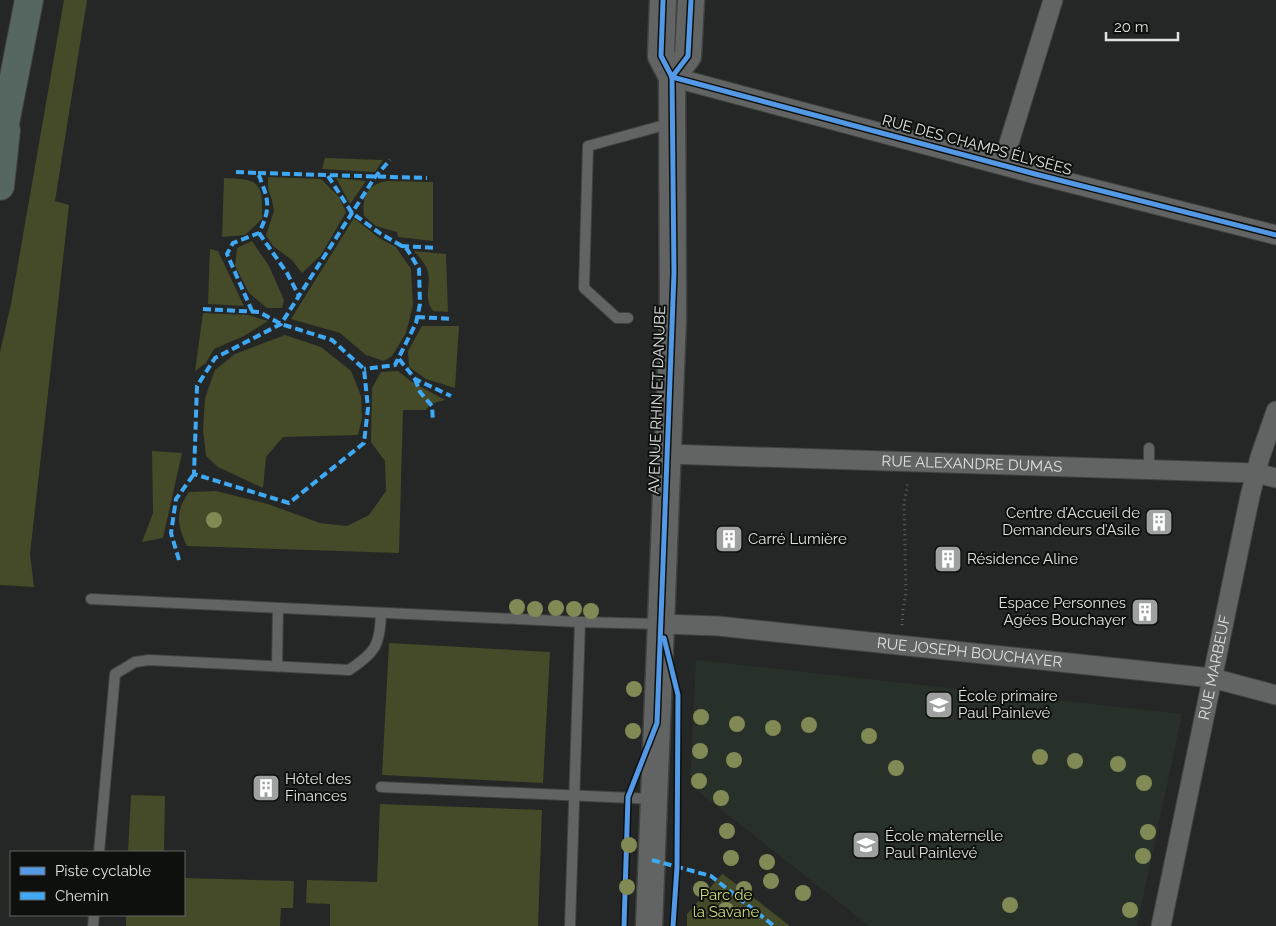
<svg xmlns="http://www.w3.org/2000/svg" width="1276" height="926" viewBox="0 0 1276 926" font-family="Raleway,sans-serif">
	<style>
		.built { fill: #27312a }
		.green { fill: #454a28 }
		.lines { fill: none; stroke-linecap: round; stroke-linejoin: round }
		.lane-casing { stroke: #404240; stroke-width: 12 }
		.street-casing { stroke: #404240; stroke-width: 21 }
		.secondary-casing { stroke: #404240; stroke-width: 29 }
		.highway-casing { stroke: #404240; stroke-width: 30 }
		.path { stroke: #606261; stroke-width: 3; stroke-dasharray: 1 4; stroke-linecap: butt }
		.lane { stroke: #626463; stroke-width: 10 }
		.street { stroke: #626463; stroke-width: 19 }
		.secondary { stroke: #626463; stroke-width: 26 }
		.highway { stroke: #566661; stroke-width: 28 }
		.quiet { stroke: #3fa9f5; stroke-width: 4; stroke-dasharray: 8 4; stroke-linecap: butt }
		.cycleway-casing { stroke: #0e100e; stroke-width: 8 }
		.cycleway { stroke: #5399e6; stroke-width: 5 }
		.tree { fill: #818a55 }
		.labels { text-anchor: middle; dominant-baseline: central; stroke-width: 4; stroke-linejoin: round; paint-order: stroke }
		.street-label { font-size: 15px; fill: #dfe2e0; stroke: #0e100e }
		.poi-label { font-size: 15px; fill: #dfe2e0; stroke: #0e100e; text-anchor: start }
		.park-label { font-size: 15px; fill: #cddb7c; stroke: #0e100e }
	</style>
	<rect width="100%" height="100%" fill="#242725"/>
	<!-- built -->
	<path class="built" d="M 696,660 L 1182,714 L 1137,926 L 869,926 L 690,785 Z"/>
	<!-- green -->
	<g class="green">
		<path d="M 64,0 L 87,0 L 55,201 L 69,205 L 30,554 L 34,587 L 0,585 L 0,352 L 11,304 Z"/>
		<path d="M 325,158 L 383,160 L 375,172 L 322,169 Z"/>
		<path d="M 268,177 L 321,179 L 339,197 L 346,212 L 321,255 L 302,273 L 292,260 L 273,246 L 266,235 L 274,211 L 272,200 L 268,189 Z"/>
		<path d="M 224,178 C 261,179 263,183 262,219 L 245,235 L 222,237 Z"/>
		<path d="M 336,178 L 366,181 L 350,204 Z"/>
		<path d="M 387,181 L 433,182 L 433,241 L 398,237 L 397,232 L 376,226 L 364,216 C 362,197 366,185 387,181 Z"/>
		<path d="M 354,218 L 379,238 L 396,247 L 411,269 L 413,305 L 406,333 L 392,356 L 384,361 L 366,355 L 340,333 L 291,319 Z"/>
		<path d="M 252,241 L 269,266 L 284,300 L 282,308 L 267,308 L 249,293 L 235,266 L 237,248 Z"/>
		<path d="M 210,249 L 218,251 L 244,306 L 208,304 Z"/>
		<path d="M 414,251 L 446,254 L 448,312 L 433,311 C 423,297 431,287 428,272 C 426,264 419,257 414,251 Z"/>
		<path d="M 203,313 L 248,315 L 268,321 L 244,336 L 214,349 L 206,363 L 195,371 Z"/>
		<path d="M 422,326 L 459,326 L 455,388 L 426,379 L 409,367 L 408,351 Z"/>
		<path d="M 285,335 L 321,347 L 351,371 L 361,396 L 362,418 L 358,435 L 283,437 L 266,457 L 263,488 L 218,467 L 206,456 L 203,430 L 205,398 L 215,370 L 235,354 Z"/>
		<path d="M 398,371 L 412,382 L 445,400 L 430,404 L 426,410 L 403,410 L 399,553 L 187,546 C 177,525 175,511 189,492 L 216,491 L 268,504 L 320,523 L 347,526 L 369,515 L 386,491 L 385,461 L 371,442 L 372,388 L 381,372 Z"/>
		<path d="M 152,451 L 182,453 L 163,538 L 142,542 L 153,513 Z"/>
		<path d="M 389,643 L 550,652 L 543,783 L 382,775 Z"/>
		<path d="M 131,795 L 165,796 L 164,852 L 128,852 Z"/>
		<path d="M 380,804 L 542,810 L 538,926 L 330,926 L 330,904 L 306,903 L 307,880 L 377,882 Z"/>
		<path d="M 722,874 L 723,874 L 790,926 L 687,926 L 687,914 Z"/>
		<path d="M 184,878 L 294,881 L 293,908 L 281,908 L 280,926 L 126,926 L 126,915 L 184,915 Z"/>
	</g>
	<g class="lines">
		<defs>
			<g id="lane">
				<path d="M 628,318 L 617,318 L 584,288 L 588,146 L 672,123"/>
				<path d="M 1149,448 L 1149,470"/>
				<path d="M 91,599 L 580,622 L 660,624"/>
				<path d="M 277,666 L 278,608"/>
				<path d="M 381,787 L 654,799"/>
				<path d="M 99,852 L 115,674 L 135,662 L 149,660 L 349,670 C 376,652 380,645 381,613"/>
				<path d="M 93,926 L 94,915"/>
				<path d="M 570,926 L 580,622"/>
			</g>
			<g id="street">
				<path d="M 672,77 L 1035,174 L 1276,235"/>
				<path d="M 1006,166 L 1009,143 L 1053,0"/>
				<path id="s1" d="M 667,454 L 1255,473 L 1276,478"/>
				<path id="s2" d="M 661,624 L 718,626 L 1212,678 L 1276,695"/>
				<path id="s3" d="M 1161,926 L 1250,496 L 1260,457 L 1276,411"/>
			</g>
			<g id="secondary">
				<path d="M 672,77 L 688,56 L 691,0"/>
				<path d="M 649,926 L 673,318 L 672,77 L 661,56 L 663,0"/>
			</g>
			<g id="highway">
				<path d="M 0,149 L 29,0"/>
				<path d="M 0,186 L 6,130"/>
			</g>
		</defs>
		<!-- lane casing -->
		<use href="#lane" class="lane-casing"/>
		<!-- street casing -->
		<use href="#street" class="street-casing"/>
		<!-- secondary casing -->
		<use href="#secondary" class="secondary-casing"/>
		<!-- highway casing -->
		<use href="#highway" class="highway-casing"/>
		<!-- path -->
		<path class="path" d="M 902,625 L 903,610 L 906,592 L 904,504 L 908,482"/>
		<!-- lane -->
		<use href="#lane" class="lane"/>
		<!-- street -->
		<use href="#street" class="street"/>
		<!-- secondary -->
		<use href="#secondary" class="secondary"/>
		<!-- highway -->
		<use href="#highway" class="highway"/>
		<!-- quiet -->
		<g class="quiet">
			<path d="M 236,172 L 258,173 C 268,199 272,206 259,233 L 233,243 L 227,254 L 252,311"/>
			<path d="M 258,173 L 427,178"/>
			<path d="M 328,176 L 352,213 L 381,234 L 407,249 L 419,269 L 420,304 L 416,323 L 395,365 L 364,369"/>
			<path d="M 259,233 L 287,273 L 299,296"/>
			<path d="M 401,246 L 437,248"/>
			<path d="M 203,309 L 259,312 L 281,324 L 332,340 L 364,369 L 368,408 L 364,443 L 289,503 L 194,474 L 197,386 L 215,358 L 281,324 L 375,177 L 390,160"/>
			<path d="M 417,317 L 453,319"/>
			<path d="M 399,359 L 415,379 L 451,396"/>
			<path d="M 415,379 L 420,392 L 432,406 L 433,421"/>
			<path d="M 179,560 L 171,533 L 176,499 L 194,474"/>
			<path d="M 652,860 L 711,876 L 774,926"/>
		</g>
		<defs>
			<g id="cycleway">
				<path d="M 672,77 L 1035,174 L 1276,235"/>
				<path d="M 672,77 L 688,56 L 691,0"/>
				<path d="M 664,638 L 678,695 L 677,867 L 673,926"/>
				<path d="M 624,926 L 628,797 L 657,723 L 674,273 L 672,77 L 661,56 L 663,0"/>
			</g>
		</defs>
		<!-- cycleway casing -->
		<use href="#cycleway" class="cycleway-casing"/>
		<!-- cycleway -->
		<use href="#cycleway" class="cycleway"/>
	</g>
	<!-- trees -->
	<g class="tree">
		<circle cx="214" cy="520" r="8"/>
		<circle cx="517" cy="607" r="8"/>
		<circle cx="556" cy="608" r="8"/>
		<circle cx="535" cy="609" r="8"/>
		<circle cx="574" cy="609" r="8"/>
		<circle cx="591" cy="611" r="8"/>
		<circle cx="634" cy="689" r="8"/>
		<circle cx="701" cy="717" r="8"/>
		<circle cx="737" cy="724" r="8"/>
		<circle cx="809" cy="725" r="8"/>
		<circle cx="773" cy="728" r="8"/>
		<circle cx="633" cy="731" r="8"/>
		<circle cx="869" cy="736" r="8"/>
		<circle cx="700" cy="751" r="8"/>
		<circle cx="1040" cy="757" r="8"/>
		<circle cx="734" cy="760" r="8"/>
		<circle cx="1075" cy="761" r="8"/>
		<circle cx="1118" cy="764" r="8"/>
		<circle cx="896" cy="768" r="8"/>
		<circle cx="699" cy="781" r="8"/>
		<circle cx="1144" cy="783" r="8"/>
		<circle cx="721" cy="798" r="8"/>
		<circle cx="727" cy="831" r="8"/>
		<circle cx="1148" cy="832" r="8"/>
		<circle cx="629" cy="845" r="8"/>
		<circle cx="1143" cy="856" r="8"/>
		<circle cx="731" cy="858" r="8"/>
		<circle cx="767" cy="862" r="8"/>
		<circle cx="771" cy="881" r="8"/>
		<circle cx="627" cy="887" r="8"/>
		<circle cx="701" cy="889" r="8"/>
		<circle cx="744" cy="889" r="8"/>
		<circle cx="803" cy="893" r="8"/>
		<circle cx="1010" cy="905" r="8"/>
		<circle cx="726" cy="910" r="8"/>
		<circle cx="1130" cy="910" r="8"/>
	</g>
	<!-- icons -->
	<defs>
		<symbol id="building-square" viewBox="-11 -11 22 22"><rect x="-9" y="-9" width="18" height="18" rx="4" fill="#9ea19f" stroke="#0e100e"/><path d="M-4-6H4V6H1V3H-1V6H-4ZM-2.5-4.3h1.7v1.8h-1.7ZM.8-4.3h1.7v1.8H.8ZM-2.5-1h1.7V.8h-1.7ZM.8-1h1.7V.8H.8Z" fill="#fff"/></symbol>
		<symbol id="school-square" viewBox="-11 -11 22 22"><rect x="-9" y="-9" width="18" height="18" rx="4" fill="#9ea19f" stroke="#0e100e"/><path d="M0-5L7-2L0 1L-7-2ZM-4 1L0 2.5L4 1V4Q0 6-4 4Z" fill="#fff"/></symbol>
	</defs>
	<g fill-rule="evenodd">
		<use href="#building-square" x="1143" y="506" width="32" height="32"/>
		<use href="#building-square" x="713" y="523" width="32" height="32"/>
		<use href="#building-square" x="932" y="543" width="32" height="32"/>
		<use href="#building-square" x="1129" y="596" width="32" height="32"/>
		<use href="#school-square" x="923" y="689" width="32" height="32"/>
		<use href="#building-square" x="250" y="772" width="32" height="32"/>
		<use href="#school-square" x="850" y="829" width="32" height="32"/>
	</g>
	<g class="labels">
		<!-- street labels -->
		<g class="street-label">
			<text transform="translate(977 145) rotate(15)">RUE DES CHAMPS ÉLYSÉES</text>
			<text transform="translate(657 400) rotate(-88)">AVENUE RHIN ET DANUBE</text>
			<text stroke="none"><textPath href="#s1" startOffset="305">RUE ALEXANDRE DUMAS</textPath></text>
			<text stroke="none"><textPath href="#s2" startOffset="310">RUE JOSEPH BOUCHAYER</textPath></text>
			<text stroke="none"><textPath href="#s3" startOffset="264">RUE MARBEUF</textPath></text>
		</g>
		<!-- poi labels -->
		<g class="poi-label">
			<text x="1140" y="513" text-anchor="end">Centre d’Accueil de<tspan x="1140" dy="17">Demandeurs d’Asile</tspan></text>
			<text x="748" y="539">Carré Lumière</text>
			<text x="967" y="559">Résidence Aline</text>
			<text x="1126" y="603" text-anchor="end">Espace Personnes<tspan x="1126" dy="17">Agées Bouchayer</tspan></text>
			<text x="958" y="696">École primaire<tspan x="958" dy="17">Paul Painlevé</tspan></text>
			<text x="285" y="779">Hôtel des<tspan x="285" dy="17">Finances</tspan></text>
			<text x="885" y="836">École maternelle<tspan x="885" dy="17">Paul Painlevé</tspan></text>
		</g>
		<!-- park labels -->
		<g class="park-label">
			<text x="726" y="895">Parc de<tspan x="726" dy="17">la Savane</tspan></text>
		</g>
	</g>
	<!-- legend -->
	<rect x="10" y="851" width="175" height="65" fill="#0e100e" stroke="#626462"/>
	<rect x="20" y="867" width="25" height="8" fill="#5399e6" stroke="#626462"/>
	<text x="55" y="876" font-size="15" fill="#dfe2e0">Piste cyclable</text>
	<rect x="20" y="892" width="25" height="8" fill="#3fa9f5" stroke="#626462"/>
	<text x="55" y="901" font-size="15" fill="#dfe2e0">Chemin</text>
	<!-- scale -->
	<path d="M1106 32v8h72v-8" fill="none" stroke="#dfe2e0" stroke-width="2.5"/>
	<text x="1114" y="32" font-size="15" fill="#dfe2e0" stroke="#0e100e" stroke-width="4" paint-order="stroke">20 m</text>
</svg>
